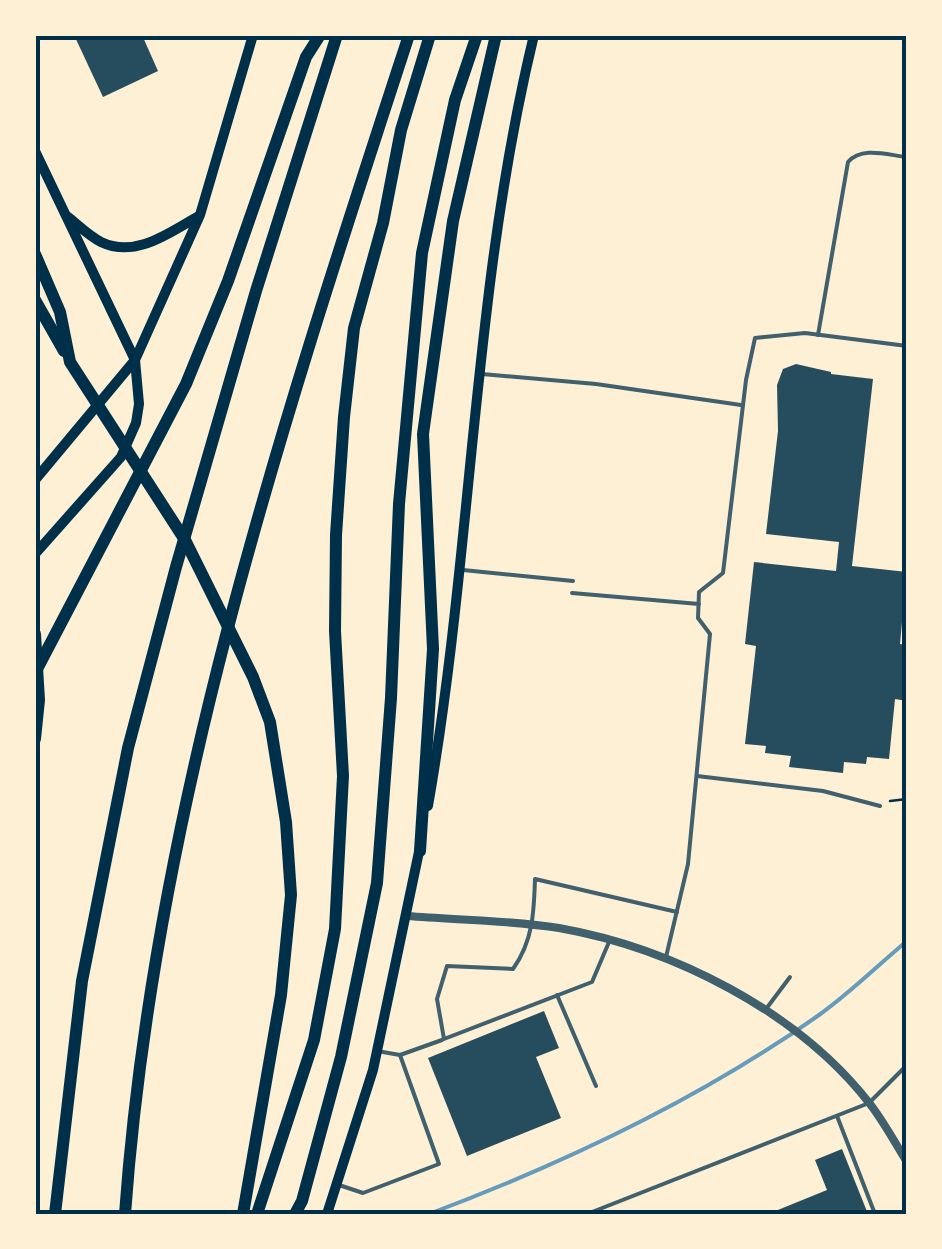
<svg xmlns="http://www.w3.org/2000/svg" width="942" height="1249" viewBox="0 0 942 1249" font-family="Georgia,serif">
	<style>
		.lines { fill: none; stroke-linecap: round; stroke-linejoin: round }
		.stream { stroke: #669bbc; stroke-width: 4 }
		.building { fill: #264d5e }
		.path { stroke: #003049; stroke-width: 2.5 }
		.service { stroke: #3f606c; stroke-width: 4 }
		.minor { stroke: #3f606c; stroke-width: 8 }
		.secondary { stroke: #003049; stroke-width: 10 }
		.motorway { stroke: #003049; stroke-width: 12 }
		.neatline { fill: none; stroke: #003049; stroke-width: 4 }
	</style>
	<rect width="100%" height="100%" fill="#fdf0d5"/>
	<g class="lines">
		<!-- stream -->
		<path class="stream" d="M 429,1214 C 565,1163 700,1099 819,1015 C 850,993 878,965 907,941"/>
	</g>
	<!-- building -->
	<g class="building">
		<path d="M 74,35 L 142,35 L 158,71 L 103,97 Z"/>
		<path d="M 796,364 L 831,372 L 831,374 L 873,379 L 852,566 L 907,572 L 907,622 L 902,622 L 900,644 L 907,645 L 907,701 L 895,699 L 889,759 L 867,757 L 866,764 L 844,762 L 843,773 L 789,767 L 791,756 L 765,753 L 766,746 L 745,744 L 756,646 L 745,644 L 754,562 L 836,571 L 839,542 L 766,534 L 778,431 L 777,385 L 783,369 Z"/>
		<path d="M 544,1011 L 559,1048 L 536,1057 L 561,1118 L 467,1156 L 428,1058 Z"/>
		<path d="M 842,1149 L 868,1214 L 768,1214 L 827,1190 L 815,1160 Z"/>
	</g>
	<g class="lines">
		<!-- path -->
		<path class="path" d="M 890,801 L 907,799"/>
		<!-- service -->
		<g class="service">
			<path d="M 818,335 L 848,162 C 862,146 887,155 907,157"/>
			<path d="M 482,374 L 596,384 L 741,405"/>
			<path d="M 463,570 L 573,581"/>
			<path d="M 572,593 L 699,604"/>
			<path d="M 697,776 L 823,791 L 880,806"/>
			<path d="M 609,942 L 592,982 L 444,1039 L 437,999 L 447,966 L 513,969 C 533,941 534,912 535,879 L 677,912"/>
			<path d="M 666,957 L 688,864 L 710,634 L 698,618 L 699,592 L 723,573 L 746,380 L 755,338 L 805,333 L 907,346"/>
			<path d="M 557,995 L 596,1086"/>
			<path d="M 766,1009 L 790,977"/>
			<path d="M 400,1055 L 442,1040"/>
			<path d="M 837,1116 L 875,1214"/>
			<path d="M 339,1185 L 363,1193 L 439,1164 L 400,1055 L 377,1051"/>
			<path d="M 587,1214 L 869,1103 L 907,1065"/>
		</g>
		<!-- minor -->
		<path class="minor" d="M 407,916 C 457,920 509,920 559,928 C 672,948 798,1011 870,1104 C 884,1122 895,1143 907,1162"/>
		<!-- secondary -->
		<g class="secondary">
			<path d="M 35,151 L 135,360 L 139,404 L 136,423 L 121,457 L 35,554"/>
			<path d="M 68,217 C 78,225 89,236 101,242 C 136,259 170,232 199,216"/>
			<path d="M 35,480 L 135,360 L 200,215 L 253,35"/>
			<path d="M 428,806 C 473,549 472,291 534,35"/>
			<path d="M 327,1214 L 373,1070 L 420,847"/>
		</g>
		<!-- motorway -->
		<g class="motorway">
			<path d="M 35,254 L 60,312 L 70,362 L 185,540 L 253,677 L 270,722 L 286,822 L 291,895 L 281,995 L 243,1214"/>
			<path d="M 35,300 L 64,351"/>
			<path d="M 35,634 L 39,700 L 35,739"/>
			<path d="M 35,673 L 186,384 L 228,281 L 306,57 L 320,35"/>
			<path d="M 420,851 L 433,649 L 423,434 L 453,221 L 496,35"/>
			<path d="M 55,1214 L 82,981 L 128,748 L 176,567 L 256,291 L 337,35"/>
			<path d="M 125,1214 C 154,809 284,418 409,35"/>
			<path d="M 257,1214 L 314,1040 L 335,929 L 343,776 L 335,631 L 336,535 L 344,417 L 354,328 L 383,223 L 401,130 L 430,35"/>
			<path d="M 295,1214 L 302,1201 L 341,1057 L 377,883 L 391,698 L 399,504 L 422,253 L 455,100 L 477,35"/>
		</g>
	</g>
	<!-- border -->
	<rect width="942" height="1249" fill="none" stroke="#fdf0d5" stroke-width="75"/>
	<rect x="38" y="38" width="866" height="1174" class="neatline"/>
</svg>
